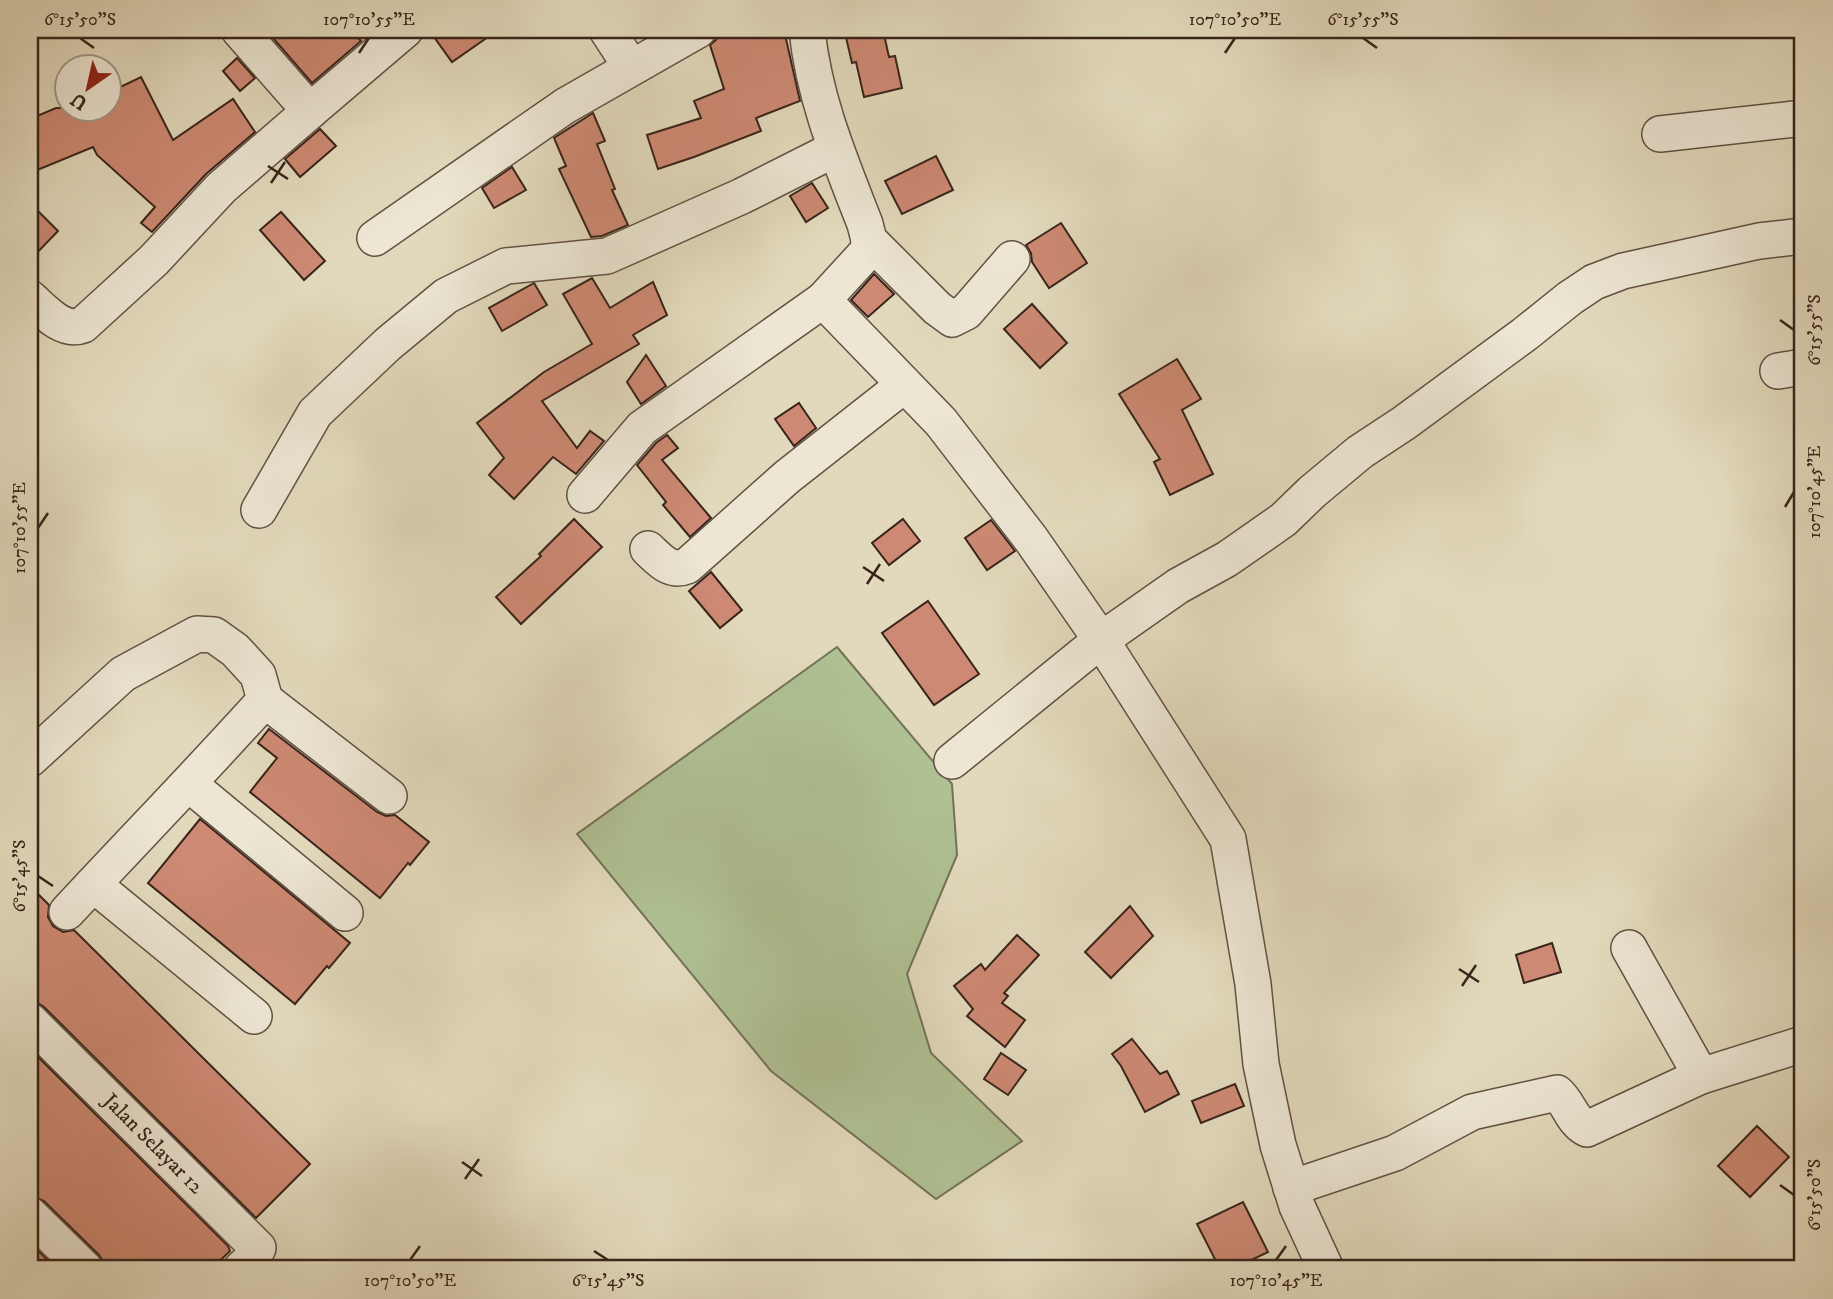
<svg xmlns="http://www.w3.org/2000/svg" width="1833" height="1299" viewBox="0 0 1833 1299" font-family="'IM FELL DW Pica',serif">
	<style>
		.green { fill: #afc093; stroke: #747257; stroke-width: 2 }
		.building { fill: #cd8973; stroke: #38241b; stroke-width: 2 }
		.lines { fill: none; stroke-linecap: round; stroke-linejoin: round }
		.minor-casing { stroke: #625143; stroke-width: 38 }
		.minor { stroke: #ece6d3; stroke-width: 35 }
		.ticks { fill: none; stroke: #38241b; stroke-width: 2.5 }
		.labels { text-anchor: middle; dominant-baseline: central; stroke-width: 5; stroke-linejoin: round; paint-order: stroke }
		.street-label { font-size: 21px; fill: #38241b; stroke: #ece6d3 }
		.neatline { fill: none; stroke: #38241b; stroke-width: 2.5 }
		.ticks-label { font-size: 18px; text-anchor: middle; fill: #38241b }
	</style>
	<rect width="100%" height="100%" fill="#e2d9bc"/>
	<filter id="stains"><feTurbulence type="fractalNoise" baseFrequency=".00286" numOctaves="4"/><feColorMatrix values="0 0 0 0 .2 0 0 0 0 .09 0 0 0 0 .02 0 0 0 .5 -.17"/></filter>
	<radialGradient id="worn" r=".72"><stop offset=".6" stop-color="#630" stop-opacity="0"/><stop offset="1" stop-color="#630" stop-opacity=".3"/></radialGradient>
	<!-- green -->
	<path class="green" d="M 837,647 L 952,784 L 957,855 L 907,974 L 931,1053 L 1022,1141 L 936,1199 L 771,1071 L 577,834 Z"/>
	<!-- building -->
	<g class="building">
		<path d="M 266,30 L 351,30 L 361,41 L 312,83 Z"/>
		<path d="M 429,30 L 498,30 L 452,62 Z"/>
		<path d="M 723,30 L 784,30 L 800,101 L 756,118 L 761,131 L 694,157 L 658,169 L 647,135 L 701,118 L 694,101 L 724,89 L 710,45 L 716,40 L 718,31 Z"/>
		<path d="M 862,30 L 883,30 L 889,57 L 895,56 L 902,88 L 864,97 L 856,62 L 852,63 L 845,33 Z"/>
		<path d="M 237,58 L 255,78 L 240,91 L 223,71 Z"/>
		<path d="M 141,77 L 173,140 L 233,99 L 255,132 L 206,174 L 152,232 L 141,223 L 155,207 L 97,155 L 93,147 L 30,173 L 30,119 L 56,108 L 108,108 L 108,93 Z"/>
		<path d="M 593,113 L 605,141 L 597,144 L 615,189 L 612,190 L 628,225 L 602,236 L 591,237 L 559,169 L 566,166 L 554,138 Z"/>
		<path d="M 320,129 L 336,146 L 300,177 L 285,159 Z"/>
		<path d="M 936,156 L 953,190 L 902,214 L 885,181 Z"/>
		<path d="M 512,167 L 526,190 L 494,208 L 482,188 Z"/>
		<path d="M 812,183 L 828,208 L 806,222 L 790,196 Z"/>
		<path d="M 30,203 L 58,231 L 30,260 Z"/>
		<path d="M 281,212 L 325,261 L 304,280 L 260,230 Z"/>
		<path d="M 1061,223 L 1087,263 L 1049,288 L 1032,262 L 1031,253 L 1026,245 Z"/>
		<path d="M 874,274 L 894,294 L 868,317 L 851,300 Z"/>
		<path d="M 592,278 L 610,308 L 653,282 L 667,315 L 633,335 L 639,344 L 542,401 L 577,448 L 590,431 L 604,441 L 576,474 L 553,457 L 514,499 L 489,475 L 504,458 L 477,423 L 544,372 L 592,344 L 563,294 Z"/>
		<path d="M 534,283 L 547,305 L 502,331 L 489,308 Z"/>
		<path d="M 1032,304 L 1067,343 L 1040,368 L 1004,329 Z"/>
		<path d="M 646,355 L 666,386 L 641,404 L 627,382 Z"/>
		<path d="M 1177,359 L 1201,399 L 1182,410 L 1213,474 L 1170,495 L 1154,462 L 1160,459 L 1119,394 Z"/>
		<path d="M 799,403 L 816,428 L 794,446 L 775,419 Z"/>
		<path d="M 667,435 L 678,448 L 662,460 L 711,518 L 690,537 L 663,505 L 666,502 L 637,465 L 656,443 Z"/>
		<path d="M 574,519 L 602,547 L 521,624 L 496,597 L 541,556 L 539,554 Z"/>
		<path d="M 903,519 L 920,541 L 889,565 L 872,543 Z"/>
		<path d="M 991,520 L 1015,551 L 987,570 L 965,538 Z"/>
		<path d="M 711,572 L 742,610 L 720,628 L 689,591 Z"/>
		<path d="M 928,601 L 979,674 L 934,705 L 882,633 Z"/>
		<path d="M 269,729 L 377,812 L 386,816 L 395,815 L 429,842 L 410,865 L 408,863 L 380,898 L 250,792 L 277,758 L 258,743 Z"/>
		<path d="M 200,819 L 350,943 L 329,968 L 327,966 L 295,1004 L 148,883 Z"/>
		<path d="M 30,886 L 49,905 L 48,917 L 53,926 L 63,932 L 74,930 L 310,1164 L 256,1218 L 44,1007 L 36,1002 L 30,1001 Z"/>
		<path d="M 1130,906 L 1153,936 L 1111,978 L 1085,952 Z"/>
		<path d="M 1017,935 L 1039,955 L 1004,993 L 1008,996 L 1002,1003 L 1025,1020 L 1005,1047 L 967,1016 L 973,1009 L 954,986 L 981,964 L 985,970 Z"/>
		<path d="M 1552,943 L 1561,972 L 1524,983 L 1516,955 Z"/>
		<path d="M 1132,1039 L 1160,1074 L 1167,1071 L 1179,1094 L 1145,1112 L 1121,1066 L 1112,1054 Z"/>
		<path d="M 30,1049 L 228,1246 L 230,1251 L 211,1269 L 105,1269 L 104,1263 L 99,1255 L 44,1201 L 30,1195 Z"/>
		<path d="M 1001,1053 L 1026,1070 L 1008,1095 L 984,1079 Z"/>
		<path d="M 1235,1084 L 1244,1106 L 1201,1123 L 1192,1101 Z"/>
		<path d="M 1757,1126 L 1789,1157 L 1750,1197 L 1718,1166 Z"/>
		<path d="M 1243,1202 L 1268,1252 L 1233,1269 L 1220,1269 L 1197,1224 Z"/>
		<path d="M 30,1243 L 57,1269 L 30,1269 Z"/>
	</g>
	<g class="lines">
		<defs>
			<g id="minor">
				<path d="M 239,30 L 310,111 L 405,30"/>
				<path d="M 607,30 L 631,67"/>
				<path d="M 1660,134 L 1803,118"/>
				<path d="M 375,238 L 565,106 L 698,30"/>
				<path d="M 869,240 L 937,308 L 952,319 L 966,312 L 1012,259"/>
				<path d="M 30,298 C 44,311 63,333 83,325 L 154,260 L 221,188 L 310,111"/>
				<path d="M 823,300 L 941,422 L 1031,539 L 1101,640 L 1228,839 L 1253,984 L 1261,1064 L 1278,1145 L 1297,1206 L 1326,1269"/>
				<path d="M 1778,371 L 1803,367"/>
				<path d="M 585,495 L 642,428 L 823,300 L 868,251 L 869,240 L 865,224 C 840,160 814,99 807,30"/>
				<path d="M 259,510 L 315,413 L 388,344 L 446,296 L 506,266 L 607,256 L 742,196 L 835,149"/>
				<path d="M 648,549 C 660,560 670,573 687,566 L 787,477 L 904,385"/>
				<path d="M 265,700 L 389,796"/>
				<path d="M 30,759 L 123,674 L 197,634 L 214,635 L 235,650 L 258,675 L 265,700 C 200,772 133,841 67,912"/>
				<path d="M 952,761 L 1101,640 L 1178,586 L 1227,559 L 1283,520 L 1312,492 L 1360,452 L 1404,423 L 1525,334 L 1570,298 L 1594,282 L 1623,271 L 1673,260 L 1759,241 L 1803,236"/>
				<path d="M 189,784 L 345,913"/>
				<path d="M 93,884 L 254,1016"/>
				<path d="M 1629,948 L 1701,1076 L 1803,1044"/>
				<path d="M 30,1021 L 258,1248 L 252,1259 L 241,1269"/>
				<path d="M 1291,1188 L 1395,1153 L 1472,1112 L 1557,1093 C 1569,1103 1572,1122 1587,1129 L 1701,1076"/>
				<path d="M 30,1215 L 85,1269"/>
			</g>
		</defs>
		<!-- minor casing -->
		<use href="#minor" class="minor-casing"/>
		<!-- minor -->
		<use href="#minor" class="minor"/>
	</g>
	<!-- ticks -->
	<path class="ticks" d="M 80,38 L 94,48M 1363,38 L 1377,48M 359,53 L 369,38M 1225,53 L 1235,38M 268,166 L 288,179M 271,183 L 285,162M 1780,320 L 1794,330M 1785,507 L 1794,492M 38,528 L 48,513M 863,567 L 884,581M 867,584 L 880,564M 38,876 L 53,886M 1459,969 L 1479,982M 1462,986 L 1476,965M 462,1162 L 482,1176M 465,1179 L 479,1159M 1780,1185 L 1794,1195M 594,1251 L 608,1260M 410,1260 L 420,1246M 1276,1260 L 1286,1246"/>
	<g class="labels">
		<!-- street labels -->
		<g class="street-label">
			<text transform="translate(153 1144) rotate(45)">Jalan Selayar 12</text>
		</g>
	</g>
	<!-- margin -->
	<rect width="1833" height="1299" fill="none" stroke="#e2d9bc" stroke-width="77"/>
	<!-- north arrow -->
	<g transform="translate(88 88) rotate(214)"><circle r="33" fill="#ece6d3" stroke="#a49889" stroke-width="2"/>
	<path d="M0-5L12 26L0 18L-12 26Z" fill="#8f2418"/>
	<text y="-10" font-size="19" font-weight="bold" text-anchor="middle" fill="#38241b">U</text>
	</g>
	<rect x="38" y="38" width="1756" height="1222" class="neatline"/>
	<g class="ticks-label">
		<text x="80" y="25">6°15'50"S</text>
		<text x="369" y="25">107°10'55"E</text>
		<text x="1235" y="25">107°10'50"E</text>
		<text x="1363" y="25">6°15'55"S</text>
		<text transform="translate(1814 330) rotate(-90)" y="6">6°15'55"S</text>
		<text transform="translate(1814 492) rotate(-90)" y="6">107°10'45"E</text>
		<text transform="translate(19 528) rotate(-90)" y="6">107°10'55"E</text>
		<text transform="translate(19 876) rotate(-90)" y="6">6°15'45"S</text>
		<text transform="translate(1814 1195) rotate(-90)" y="6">6°15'50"S</text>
		<text x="410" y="1286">107°10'50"E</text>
		<text x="608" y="1286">6°15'45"S</text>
		<text x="1276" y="1286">107°10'45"E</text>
	</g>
	<rect width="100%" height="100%" filter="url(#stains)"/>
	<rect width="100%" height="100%" fill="url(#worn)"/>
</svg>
